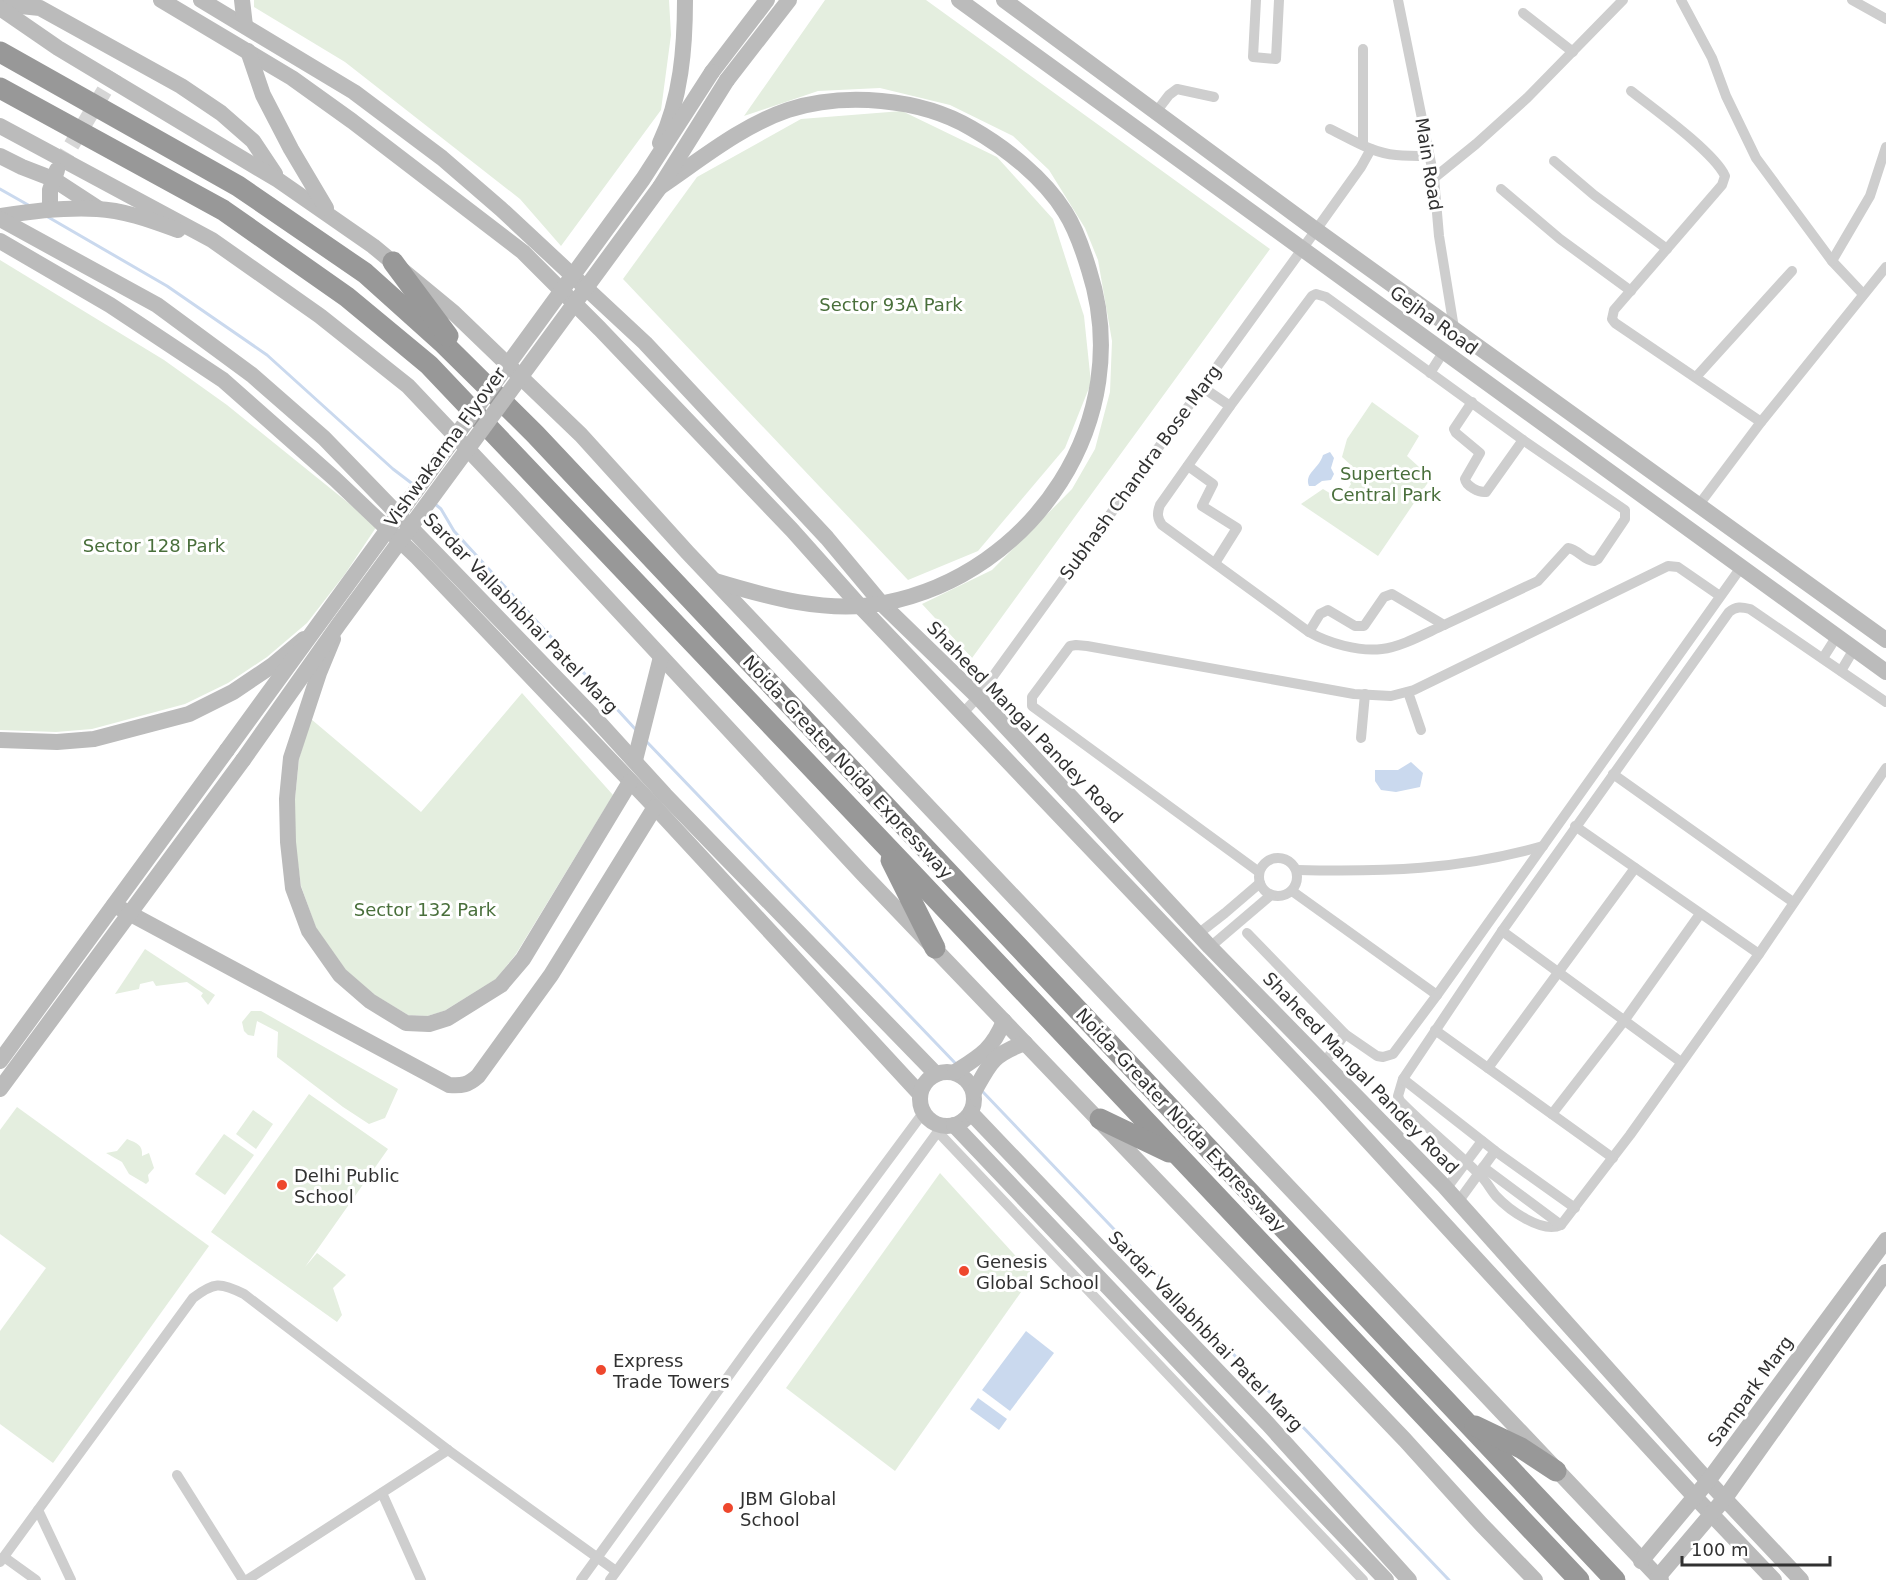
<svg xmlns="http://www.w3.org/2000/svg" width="1886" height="1580" viewBox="0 0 1886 1580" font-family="'DejaVu Sans',sans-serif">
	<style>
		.green { fill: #e4eedf }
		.water { fill: #cad9ee }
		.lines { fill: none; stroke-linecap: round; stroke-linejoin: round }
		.stream { stroke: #cad9ee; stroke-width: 3 }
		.secondary-tunnel { stroke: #d6d6d6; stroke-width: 16; stroke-dasharray: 16 8; stroke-linecap: butt }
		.street { stroke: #cecece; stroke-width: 10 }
		.secondary { stroke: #bbb; stroke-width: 16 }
		.highway { stroke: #989898; stroke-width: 21 }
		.secondary-bridge { stroke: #bbb; stroke-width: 16 }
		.poi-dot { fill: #ee472d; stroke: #fff; stroke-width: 2 }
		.labels { text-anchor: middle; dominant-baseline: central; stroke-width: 6; stroke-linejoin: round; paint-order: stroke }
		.street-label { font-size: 18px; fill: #313131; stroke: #fff }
		.park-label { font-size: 18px; fill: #496f3b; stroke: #fff }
		.poi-label { font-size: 18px; fill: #313131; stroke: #fff; text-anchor: start }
	</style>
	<rect width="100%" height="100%" fill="#fff"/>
	<!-- green -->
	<g class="green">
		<path d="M 254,0 L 669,0 L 671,35 L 661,110 L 561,246 L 520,199 L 345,62 L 254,7 Z"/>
		<path d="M 825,0 L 926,0 L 1270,249 L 972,658 L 922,604 L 992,570 L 1072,489 L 1095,449 L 1110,392 L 1112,341 L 1098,260 L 1085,228 L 1049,170 L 1013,136 L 950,105 L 880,88 L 818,91 L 744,116 Z"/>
		<path d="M 902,111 L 997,157 L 1053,219 L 1084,316 L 1091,383 L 1065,448 L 978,551 L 908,580 L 623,279 L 697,177 L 801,119 Z"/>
		<path d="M 0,260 L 164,360 L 227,405 L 377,526 L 345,574 L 307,623 L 267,657 L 228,683 L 185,704 L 92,729 L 56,732 L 0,730 Z"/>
		<path d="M 1372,402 L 1419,436 L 1407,456 L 1431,478 L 1378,556 L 1301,504 L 1323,489 L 1341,500 L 1351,484 L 1347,476 L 1353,467 L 1342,457 L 1347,439 Z"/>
		<path d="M 522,693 L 613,795 L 516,954 L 496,979 L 444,1011 L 427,1016 L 408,1015 L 375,995 L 346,970 L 316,928 L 301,886 L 295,842 L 295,799 L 299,759 L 311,719 L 421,812 Z"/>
		<path d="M 145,949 L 215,995 L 208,1005 L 201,996 L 203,993 L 187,982 L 156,986 L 153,981 L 140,984 L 139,989 L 115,994 Z"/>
		<path d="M 251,1011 L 261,1011 L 398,1089 L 385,1118 L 369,1124 L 343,1107 L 277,1057 L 278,1032 L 257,1021 L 254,1036 L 248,1035 L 244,1031 L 242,1022 Z"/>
		<path d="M 309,1094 L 388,1149 L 305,1267 L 317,1253 L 346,1275 L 333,1288 L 342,1315 L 337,1322 L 211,1232 Z"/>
		<path d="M 17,1107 L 209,1246 L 53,1463 L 0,1424 L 0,1331 L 46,1268 L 0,1234 L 0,1130 Z"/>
		<path d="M 253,1110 L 273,1124 L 256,1149 L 236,1134 Z"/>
		<path d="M 224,1134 L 254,1155 L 225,1195 L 195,1174 Z"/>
		<path d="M 127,1139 C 137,1143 143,1145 142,1156 L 149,1153 L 154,1168 L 148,1175 L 149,1181 L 146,1184 L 129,1174 L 122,1162 L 106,1153 L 117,1151 Z"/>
		<path d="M 940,1173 L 1033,1275 L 895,1471 L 786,1388 Z"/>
	</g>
	<!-- water -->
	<g class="water">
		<path d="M 1330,452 L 1334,458 L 1331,468 L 1334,474 L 1331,480 L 1322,481 L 1315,486 L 1309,486 C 1304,473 1319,469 1323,455 Z"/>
		<path d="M 1411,762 L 1423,773 L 1420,787 L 1396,792 L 1381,790 L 1375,781 L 1375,770 L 1398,770 Z"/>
		<path d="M 1026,1331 L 1054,1353 L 1010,1411 L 982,1390 Z"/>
		<path d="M 978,1398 L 1007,1419 L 999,1430 L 970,1409 Z"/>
	</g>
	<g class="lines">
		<!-- stream -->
		<g class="stream">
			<path d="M 0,189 L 30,206"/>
			<path d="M 48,217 L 167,286 L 267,355 L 393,469 L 414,485"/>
			<path d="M 435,504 L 441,509 L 454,531 L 637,731"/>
			<path d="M 646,741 L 957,1065"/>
			<path d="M 963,1072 L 973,1082"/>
			<path d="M 982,1091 L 1449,1580"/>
		</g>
		<!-- secondary-tunnel -->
		<path class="secondary-tunnel" d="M 59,166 L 115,73"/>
		<!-- street -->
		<g class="street">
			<path d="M 1256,0 L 1253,57 L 1276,59 L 1279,0"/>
			<path d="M 1398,0 L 1434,178 L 1439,236 L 1454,328"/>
			<path d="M 1681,0 L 1712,58 L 1726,96 L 1756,158 L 1832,261 L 1863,294"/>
			<path d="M 1852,0 L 1886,19"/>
			<path d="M 1523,13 L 1573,52"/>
			<path d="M 1631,91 C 1654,109 1714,152 1725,176 L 1722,185 L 1614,310 L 1612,319 L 1615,323 L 1761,422"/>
			<path d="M 1156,112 L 1169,95 L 1177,89 L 1214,97"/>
			<path d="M 1330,129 C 1351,139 1372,153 1396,155 C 1407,156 1418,156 1429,156"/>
			<path d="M 1363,145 L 1363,49"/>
			<path d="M 1554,161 L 1594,195 L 1667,249"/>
			<path d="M 1434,178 L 1476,144 L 1527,98 L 1623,0"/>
			<path d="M 1501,189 L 1560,239 L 1631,291"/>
			<path d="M 1832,261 L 1870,196 L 1886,147"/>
			<path d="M 1316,294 L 1326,297 L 1523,440 L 1625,510 L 1625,519 L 1598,559 L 1594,561 C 1584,561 1578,549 1568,548 L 1538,581 L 1444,625 L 1392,594 L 1384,597 L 1364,626 L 1355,626 L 1328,610 L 1320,614 L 1309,632 L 1162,525 C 1157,518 1157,513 1160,505 L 1230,406 L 1312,296 Z"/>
			<path d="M 1430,373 L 1444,351"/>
			<path d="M 1696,377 L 1792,271"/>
			<path d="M 1202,387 L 1230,406"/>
			<path d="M 1472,402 L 1454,429 L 1456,433 L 1480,453 L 1465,479 C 1466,486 1479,493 1486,492 L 1523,440"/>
			<path d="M 1188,466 L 1213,484 L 1202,506 L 1237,528 L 1215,563"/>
			<path d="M 1698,506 L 1761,422 L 1886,267"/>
			<path d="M 1309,632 C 1328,643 1359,652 1382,649 C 1401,647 1426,633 1444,625"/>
			<path d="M 1823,658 L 1837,636"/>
			<path d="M 1841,671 L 1854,649"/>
			<path d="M 1408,692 L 1421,730"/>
			<path d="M 1886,702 L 1750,609 C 1742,607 1736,606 1729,612 L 1502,931 L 1403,1079 L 1398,1096 L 1400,1101 C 1425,1127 1454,1149 1479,1174 C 1486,1180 1490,1189 1496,1196 C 1509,1210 1542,1234 1561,1225 L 1630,1135 L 1759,954 L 1886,768"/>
			<path d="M 963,713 L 978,697 L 1316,230 L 1361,167 L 1371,149"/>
			<path d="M 1361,738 L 1365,694"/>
			<path d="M 1613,774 L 1793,902"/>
			<path d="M 1575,826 L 1759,954"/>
			<circle cx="1278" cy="877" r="19"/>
			<path d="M 1297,870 C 1385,872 1458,870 1543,846"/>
			<path d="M 1259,872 L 1032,706 L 1032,697 L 1070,646 L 1076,645 L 1087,646 L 1354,694 L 1391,696 L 1414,690 L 1668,566 L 1678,567 L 1720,596"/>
			<path d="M 1292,891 L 1437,995"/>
			<path d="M 1502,931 L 1681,1062"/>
			<path d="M 1247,933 L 1345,1034 L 1377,1056 L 1383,1057 L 1393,1054 L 1437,995 L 1742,566"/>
			<path d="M 1198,934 L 1225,913 L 1260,883"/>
			<path d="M 1210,947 L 1271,895"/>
			<path d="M 1435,1030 L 1613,1158"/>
			<path d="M 1324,1063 L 1345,1034"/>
			<path d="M 1488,1068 L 1635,868"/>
			<path d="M 1403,1079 L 1495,1151 L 1575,1208"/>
			<path d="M 1552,1114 L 1624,1021 L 1700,914"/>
			<path d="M 938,1132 L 1363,1580"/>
			<path d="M 1483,1167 L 1561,1225"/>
			<path d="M 1446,1189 L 1482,1141"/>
			<path d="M 1458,1202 L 1495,1151"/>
			<path d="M 177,1475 L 243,1580"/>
			<path d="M 382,1493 L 421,1580"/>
			<path d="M 38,1510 L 71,1580"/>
			<path d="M 4,1557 L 36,1580"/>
			<path d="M 0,1562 L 193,1298 C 214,1282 220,1282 244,1294 L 448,1450 L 616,1571"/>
			<path d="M 247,1580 L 448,1450"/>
			<path d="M 581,1580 L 751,1345 L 923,1113"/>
			<path d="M 610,1580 L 942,1126"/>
		</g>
		<!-- secondary -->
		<g class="secondary">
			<path d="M 161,0 L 292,78 L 352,121 L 523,252 L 600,329 L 792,530 L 859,605 L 1323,1092 L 1695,1497 L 1774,1580"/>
			<path d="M 201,0 L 354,92 L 442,158 L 501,209 L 645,343 L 827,538 L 882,604 L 978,697 L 1210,947 L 1444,1186 L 1708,1481 L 1801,1580"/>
			<path d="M 242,0 L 245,26"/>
			<path d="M 959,0 L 1886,672"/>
			<path d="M 1004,0 L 1316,230 L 1886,640"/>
			<path d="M 0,4 L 40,8 L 181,86 L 221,113 L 253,141 L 275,174"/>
			<path d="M 0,8 L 58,48 L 278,180 L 373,246 L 454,313 L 581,435 L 688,553 L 1661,1580"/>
			<path d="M 248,51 L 263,95 L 291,149 L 326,208"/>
			<path d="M 712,72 L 767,0"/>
			<path d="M 727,80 L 789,0"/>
			<path d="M 0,126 L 212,240 L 320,316 L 408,386 L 514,498 L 863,874 L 1405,1440 L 1481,1524 L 1535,1580"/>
			<path d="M 660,143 C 681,99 685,47 685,0"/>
			<path d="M 0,156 L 22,167 L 53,179 L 99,209"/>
			<path d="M 660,187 C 700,160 741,126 788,110 C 844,92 920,98 971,128 C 1006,148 1044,178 1065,212 C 1076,229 1083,250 1089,270 C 1137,419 1034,574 884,603 C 827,614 768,597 715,581"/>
			<path d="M 50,209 L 50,190 L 57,170"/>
			<path d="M 0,216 C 32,211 65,207 97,209 C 124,210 153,221 178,230"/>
			<path d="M 0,219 L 157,305 L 252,375 L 324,438 L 594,717 L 665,795 L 936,1074"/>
			<path d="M 0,241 L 110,305 L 223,380 L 335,479 L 417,557 L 655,807 L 920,1094"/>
			<path d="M 333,639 L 319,673 L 291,758 L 287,799 L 288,842 L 293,888 L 309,931 L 340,975 L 370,1001 L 406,1023 L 429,1024 L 448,1018 L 501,985 L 523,959 L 630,782"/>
			<path d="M 0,740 L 57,742 L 94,739 L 189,714 L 233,692 L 273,665 L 304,639"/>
			<path d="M 635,760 L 661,657"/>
			<path d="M 114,905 L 449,1085 C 462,1086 468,1085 478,1076 L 551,975 L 655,807"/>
			<path d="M 0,1061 L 227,750"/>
			<circle cx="947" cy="1099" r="27"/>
			<path d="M 955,1072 C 980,1056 992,1050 1004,1021"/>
			<path d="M 0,1089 L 243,760"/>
			<path d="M 974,1092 C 990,1063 992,1055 1025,1043"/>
			<path d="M 971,1113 L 1268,1424 L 1409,1580"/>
			<path d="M 954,1125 L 1386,1580"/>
			<path d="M 1641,1561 L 1708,1481 L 1886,1240"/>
			<path d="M 1658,1577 L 1725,1498 L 1886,1272"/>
		</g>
		<!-- highway -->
		<g class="highway">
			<path d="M 0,52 L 238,186 L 365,273 L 444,344 L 535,434 L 1615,1580"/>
			<path d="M 0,88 L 223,210 L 347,297 L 429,365 L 907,868 L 1579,1580"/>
			<path d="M 393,262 L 448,336"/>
			<path d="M 891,860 L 935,948"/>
			<path d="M 1100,1119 L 1169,1152"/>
			<path d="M 1475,1426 L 1521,1448 L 1556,1471"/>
		</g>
		<!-- secondary-bridge -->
		<g class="secondary-bridge">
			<path d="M 227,750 L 643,179 L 712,72"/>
			<path d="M 243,760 L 339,624 L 660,187 L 727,80"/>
		</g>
	</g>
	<!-- markers -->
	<g class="poi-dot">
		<circle cx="282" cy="1185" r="6"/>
		<circle cx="964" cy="1271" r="6"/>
		<circle cx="601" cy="1370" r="6"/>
		<circle cx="728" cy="1508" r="6"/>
	</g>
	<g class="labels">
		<!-- street labels -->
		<g class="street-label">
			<text transform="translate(1429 164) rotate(81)">Main Road</text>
			<text transform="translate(1434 320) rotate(36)">Gejha Road</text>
			<text transform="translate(445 447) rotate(-54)">Vishwakarma Flyover</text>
			<text transform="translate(1140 472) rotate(-54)">Subhash Chandra Bose Marg</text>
			<text transform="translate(521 613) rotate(46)">Sardar Vallabhbhai Patel Marg</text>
			<text transform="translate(1025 722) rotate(46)">Shaheed Mangal Pandey Road</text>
			<text transform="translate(848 767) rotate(47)">Noida-Greater Noida Expressway</text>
			<text transform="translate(1361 1073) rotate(46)">Shaheed Mangal Pandey Road</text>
			<text transform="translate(1181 1120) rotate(47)">Noida-Greater Noida Expressway</text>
			<text transform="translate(1206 1331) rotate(46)">Sardar Vallabhbhai Patel Marg</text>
			<text transform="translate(1750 1391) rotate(-54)">Sampark Marg</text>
		</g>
		<!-- park labels -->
		<g class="park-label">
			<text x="891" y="304">Sector 93A Park</text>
			<text x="1386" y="473">Supertech<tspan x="1386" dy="21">Central Park</tspan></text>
			<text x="154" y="545">Sector 128 Park</text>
			<text x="425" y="909">Sector 132 Park</text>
		</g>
		<!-- poi labels -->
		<g class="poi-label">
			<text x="294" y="1175">Delhi Public<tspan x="294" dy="21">School</tspan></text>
			<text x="976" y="1261">Genesis<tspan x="976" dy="21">Global School</tspan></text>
			<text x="613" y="1360">Express<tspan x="613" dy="21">Trade Towers</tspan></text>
			<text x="740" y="1498">JBM Global<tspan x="740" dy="21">School</tspan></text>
		</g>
	</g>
	<!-- scale -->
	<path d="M1682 1556v9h148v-9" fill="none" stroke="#313131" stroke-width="3"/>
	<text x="1691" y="1556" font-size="18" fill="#313131" stroke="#ffffff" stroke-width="4.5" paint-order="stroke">100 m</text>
</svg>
